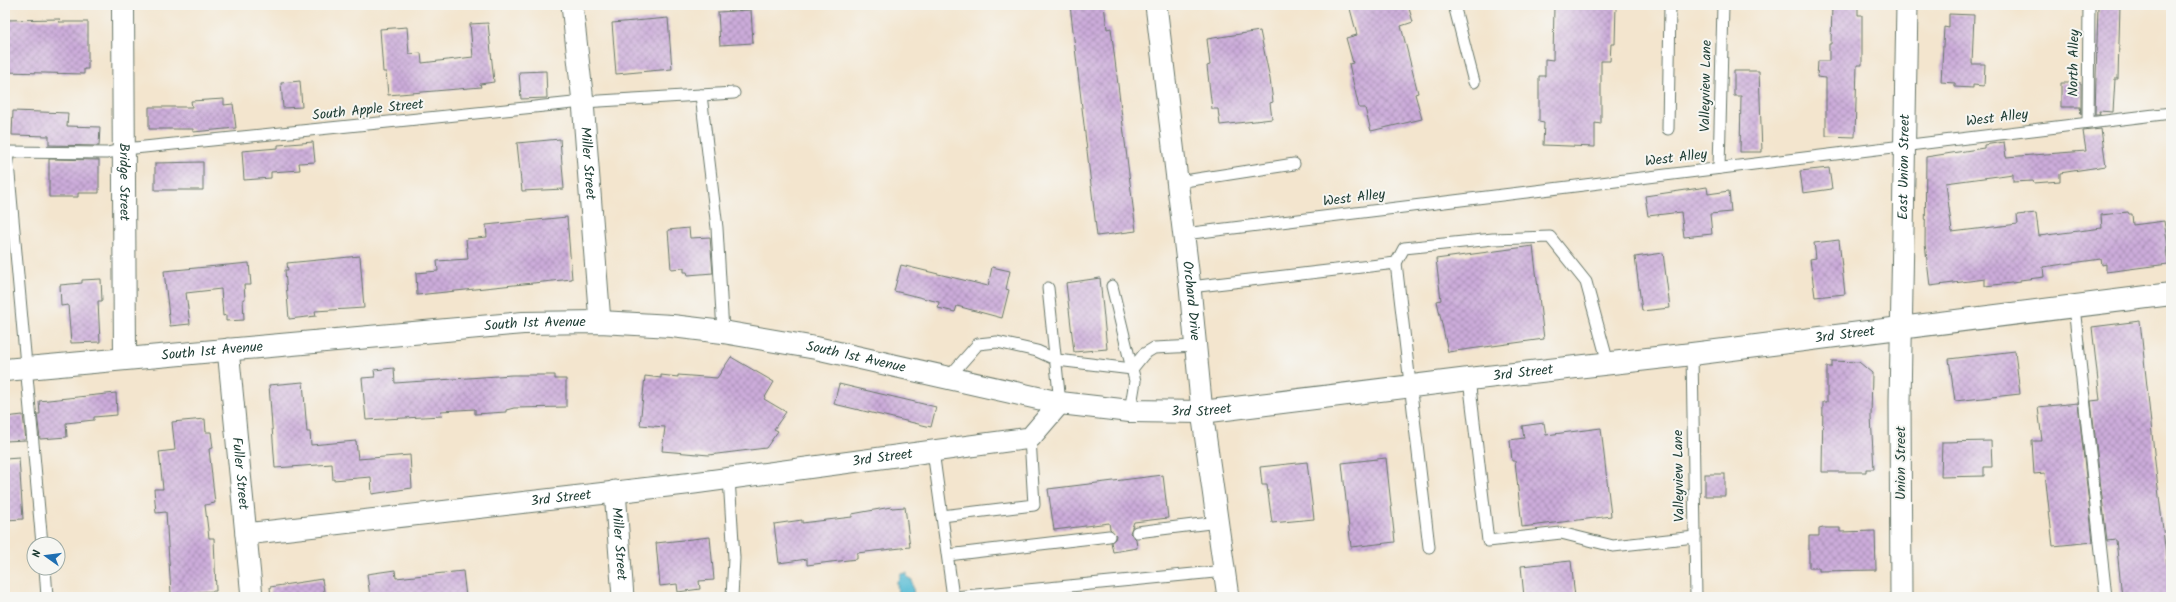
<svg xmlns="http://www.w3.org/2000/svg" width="2176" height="602" viewBox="0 0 2176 602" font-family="Kalam,sans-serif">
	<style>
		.water { fill: #56bcd4; stroke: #3a7c84 }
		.building { fill: url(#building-cross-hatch) }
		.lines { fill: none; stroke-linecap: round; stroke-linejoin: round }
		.lane-casing { stroke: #69786a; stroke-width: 13 }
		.street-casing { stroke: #69786a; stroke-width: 23 }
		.secondary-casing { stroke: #69786a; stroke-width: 24 }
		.lane { stroke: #fff; stroke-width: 11 }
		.street { stroke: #fff; stroke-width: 21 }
		.secondary { stroke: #fff; stroke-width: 22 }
		.labels { text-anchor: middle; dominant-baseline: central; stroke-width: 4; stroke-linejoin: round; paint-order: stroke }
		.street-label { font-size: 14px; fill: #1f3d34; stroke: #f6f6f2 }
	</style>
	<defs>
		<pattern id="building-cross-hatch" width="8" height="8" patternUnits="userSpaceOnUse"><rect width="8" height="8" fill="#ccacda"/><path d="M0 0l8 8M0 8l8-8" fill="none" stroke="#a58db2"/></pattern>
	</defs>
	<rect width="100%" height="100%" fill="#f6f6f2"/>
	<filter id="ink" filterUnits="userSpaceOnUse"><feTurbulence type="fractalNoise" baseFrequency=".025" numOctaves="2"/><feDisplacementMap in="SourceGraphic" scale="8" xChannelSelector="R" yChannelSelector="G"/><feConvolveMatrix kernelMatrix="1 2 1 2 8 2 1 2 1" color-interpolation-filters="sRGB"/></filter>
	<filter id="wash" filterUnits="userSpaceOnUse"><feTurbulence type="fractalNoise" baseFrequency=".012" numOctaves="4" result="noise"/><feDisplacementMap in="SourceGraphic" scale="16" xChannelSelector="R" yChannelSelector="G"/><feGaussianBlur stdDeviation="0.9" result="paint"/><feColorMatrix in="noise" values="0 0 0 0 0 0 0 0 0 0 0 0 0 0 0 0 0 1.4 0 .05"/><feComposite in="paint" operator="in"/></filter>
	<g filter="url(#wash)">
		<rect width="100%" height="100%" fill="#f3e5ce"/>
		<!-- water -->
		<path class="water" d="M 907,573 L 907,577 L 912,580 L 914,597 L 898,597 L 897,581 L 900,578 L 900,574 Z"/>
		<g id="blocks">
			<!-- building -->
			<g class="building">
				<path d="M 1070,5 L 1104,5 L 1107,29 L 1111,28 L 1136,231 L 1097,236 Z"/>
				<path d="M 1349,5 L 1408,5 L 1413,22 L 1401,26 L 1418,93 L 1415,94 L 1422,119 L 1371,131 L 1365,108 L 1359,108 L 1349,64 L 1353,63 L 1346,38 L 1357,35 Z"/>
				<path d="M 1554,5 L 1616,5 L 1615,44 L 1611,44 L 1610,61 L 1601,61 L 1601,124 L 1595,123 L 1595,147 L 1543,145 L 1544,123 L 1539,122 L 1539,76 L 1545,76 L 1545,59 L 1553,60 Z"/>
				<path d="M 1832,5 L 1858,5 L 1858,15 L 1862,15 L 1862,65 L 1857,65 L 1855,137 L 1826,136 L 1826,78 L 1817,77 L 1818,61 L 1829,61 L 1829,44 L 1831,44 Z"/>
				<path d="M 2098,5 L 2120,5 L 2118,79 L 2115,79 L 2113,112 L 2099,111 L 2100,115 L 2095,115 Z"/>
				<path d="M 751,10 L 753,43 L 720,45 L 718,12 Z"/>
				<path d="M 1949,14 L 1974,15 L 1972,64 L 1985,64 L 1984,86 L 1973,85 L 1973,88 L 1955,87 L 1955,83 L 1941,82 L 1944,27 L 1949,28 Z"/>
				<path d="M 668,18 L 672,69 L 616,74 L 612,23 Z"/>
				<path d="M 60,19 L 59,22 L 88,22 L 88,69 L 84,69 L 84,74 L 5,72 L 5,20 Z"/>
				<path d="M 488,23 L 494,82 L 480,84 L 481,87 L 388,95 L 386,72 L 383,72 L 380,29 L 407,27 L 409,54 L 421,53 L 422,63 L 473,57 L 470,24 Z"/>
				<path d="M 1260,31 L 1270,79 L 1273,102 L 1270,103 L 1272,119 L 1220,125 L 1218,109 L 1212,109 L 1207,66 L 1210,65 L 1207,39 Z"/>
				<path d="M 546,71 L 547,98 L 521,99 L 519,72 Z"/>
				<path d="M 1734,71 L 1759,71 L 1762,152 L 1740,152 L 1741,96 L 1734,96 Z"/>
				<path d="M 300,81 L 302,107 L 283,108 L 281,83 Z"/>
				<path d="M 2061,83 L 2081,83 L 2081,114 L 2080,107 L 2061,107 Z"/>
				<path d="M 224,99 L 224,105 L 233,104 L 236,128 L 193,132 L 193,129 L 149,129 L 149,107 L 192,107 L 191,101 Z"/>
				<path d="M 13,111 L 68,113 L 67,126 L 100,127 L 99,146 L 49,145 L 49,136 L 12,135 Z"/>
				<path d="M 2101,129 L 2106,166 L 2060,173 L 2060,181 L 2034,183 L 2033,181 L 2013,182 L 2013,174 L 1946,183 L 1952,232 L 2018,224 L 2017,215 L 2036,213 L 2039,236 L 2102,228 L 2101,215 L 2128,212 L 2129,214 L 2132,214 L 2133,225 L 2164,221 L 2168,247 L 2166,247 L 2168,264 L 2106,272 L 2106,264 L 2102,265 L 2101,259 L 2043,267 L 2044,277 L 2020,280 L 2020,282 L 1985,286 L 1985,279 L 1930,286 L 1925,244 L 1926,157 L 1984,148 L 1984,145 L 2004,142 L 2006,157 L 2086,151 L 2083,131 Z"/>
				<path d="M 560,139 L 564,189 L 522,191 L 517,143 Z"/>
				<path d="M 313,142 L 315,162 L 299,163 L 300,170 L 271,172 L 271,178 L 244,180 L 242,151 L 278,148 L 278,145 Z"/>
				<path d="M 49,159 L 99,160 L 99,193 L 78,193 L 78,197 L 49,197 Z"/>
				<path d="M 203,162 L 203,190 L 155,190 L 155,163 Z"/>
				<path d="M 1829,168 L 1832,189 L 1803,193 L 1800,171 Z"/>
				<path d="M 1707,187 L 1708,194 L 1729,191 L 1731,212 L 1710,214 L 1712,234 L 1684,237 L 1681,212 L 1648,216 L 1645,196 Z"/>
				<path d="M 567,217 L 572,279 L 417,295 L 416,273 L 438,271 L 437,261 L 468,259 L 466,239 L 487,237 L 486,225 Z"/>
				<path d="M 689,228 L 690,238 L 710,237 L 713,273 L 688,275 L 687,272 L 684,272 L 684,268 L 671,269 L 668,230 Z"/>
				<path d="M 1839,240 L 1845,294 L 1815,297 L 1810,259 L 1816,258 L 1814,243 Z"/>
				<path d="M 1533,246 L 1544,339 L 1448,352 L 1437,301 L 1441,300 L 1436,259 Z"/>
				<path d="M 1663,253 L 1670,308 L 1642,311 L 1635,257 Z"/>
				<path d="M 360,256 L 364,308 L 315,311 L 316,316 L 289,319 L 285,270 L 288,270 L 287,263 Z"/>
				<path d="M 249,263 L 251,285 L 244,285 L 245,299 L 243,299 L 244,320 L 226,321 L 226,315 L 223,316 L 221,289 L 186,293 L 190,324 L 170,326 L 164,271 Z"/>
				<path d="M 901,265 L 988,286 L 992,267 L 1010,271 L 1006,289 L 1009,290 L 1002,318 L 957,306 L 955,312 L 938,308 L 939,302 L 894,291 Z"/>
				<path d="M 1100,278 L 1107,349 L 1074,352 L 1066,283 Z"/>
				<path d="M 101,279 L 102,301 L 98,301 L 100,342 L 71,343 L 68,305 L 61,306 L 60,285 L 82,283 L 82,280 Z"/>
				<path d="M 2140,321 L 2156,471 L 2171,597 L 2122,597 L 2116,540 L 2107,541 L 2091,401 L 2100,400 L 2092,327 Z"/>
				<path d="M 2015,351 L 2020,394 L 1955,401 L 1949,359 Z"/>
				<path d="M 731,357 L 774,382 L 764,399 L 786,412 L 774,429 L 778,431 L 766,448 L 709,455 L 662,451 L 665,427 L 640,425 L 645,376 L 661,378 L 661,375 L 678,377 L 678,375 L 717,378 Z"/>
				<path d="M 1832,361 L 1859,362 L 1872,373 L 1871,417 L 1874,469 L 1866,469 L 1866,472 L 1822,472 L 1823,402 L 1827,402 L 1827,367 L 1832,367 Z"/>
				<path d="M 394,368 L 395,383 L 512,375 L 555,375 L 555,379 L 566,379 L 566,407 L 514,408 L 506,410 L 506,412 L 475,414 L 475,409 L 441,411 L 442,416 L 366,420 L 362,378 L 375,377 L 374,370 Z"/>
				<path d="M 303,382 L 307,432 L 310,432 L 311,445 L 356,441 L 358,459 L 410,455 L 412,488 L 372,494 L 371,477 L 333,480 L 332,464 L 275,468 L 269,385 Z"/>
				<path d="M 839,384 L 936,407 L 931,427 L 834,404 Z"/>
				<path d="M 116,393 L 117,415 L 94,417 L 94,420 L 66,423 L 67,437 L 40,439 L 37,414 L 40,414 L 39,401 Z"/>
				<path d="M 2078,403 L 2093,542 L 2053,546 L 2045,473 L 2034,474 L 2032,441 L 2042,441 L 2038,407 Z"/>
				<path d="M 23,415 L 26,440 L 5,441 L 5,417 Z"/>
				<path d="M 205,419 L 206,432 L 211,432 L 213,448 L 209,449 L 215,503 L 205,505 L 209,538 L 214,538 L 216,591 L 171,594 L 166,512 L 156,513 L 154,489 L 163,489 L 159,452 L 175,450 L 172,422 Z"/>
				<path d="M 1544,423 L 1546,435 L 1601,428 L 1611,516 L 1522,527 L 1515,461 L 1512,461 L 1510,440 L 1524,438 L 1522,426 Z"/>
				<path d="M 1991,441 L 1992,467 L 1984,467 L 1984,476 L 1941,477 L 1942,442 Z"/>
				<path d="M 19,458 L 23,519 L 5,520 L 5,459 Z"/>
				<path d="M 1386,458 L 1395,542 L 1351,547 L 1342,463 Z"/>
				<path d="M 1307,462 L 1314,519 L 1272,523 L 1267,485 L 1262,485 L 1260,467 Z"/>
				<rect x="1705" y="474" width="20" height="22"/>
				<path d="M 1163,475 L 1168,518 L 1134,522 L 1130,533 L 1136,539 L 1137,548 L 1113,552 L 1111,542 L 1115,539 L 1116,535 L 1110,529 L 1109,523 L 1054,530 L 1048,489 Z"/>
				<path d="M 891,507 L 892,508 L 905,507 L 910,547 L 857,553 L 857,559 L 831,562 L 807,565 L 807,559 L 779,563 L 774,524 L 802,520 L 802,523 L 852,517 L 852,514 Z"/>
				<path d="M 1823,528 L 1840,528 L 1840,532 L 1875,531 L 1876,570 L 1819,571 L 1819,568 L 1809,568 L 1809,536 L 1819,536 L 1819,529 Z"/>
				<path d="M 710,537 L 714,580 L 699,581 L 700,589 L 678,592 L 677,584 L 660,586 L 656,543 Z"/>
				<path d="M 1571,561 L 1575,597 L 1524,597 L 1521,566 Z"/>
				<path d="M 395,570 L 396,578 L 463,571 L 466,597 L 370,597 L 367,574 Z"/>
				<path d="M 322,579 L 325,597 L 271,597 L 270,587 Z"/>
			</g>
		</g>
	</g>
	<g filter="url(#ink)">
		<use href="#blocks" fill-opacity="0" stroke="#69786a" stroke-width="1"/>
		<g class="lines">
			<defs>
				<g id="lane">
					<path d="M 1454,5 L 1474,82"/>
					<path d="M 701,95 L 717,228 L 723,332"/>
					<path d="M 2088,122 L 2089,5"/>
					<path d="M 1668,129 L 1670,5"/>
					<path d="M 5,152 L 107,153 L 125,149 L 583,102 L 734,93"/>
					<path d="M 7,152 L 42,544"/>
					<path d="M 1719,168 L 1723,5"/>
					<path d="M 1178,182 L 1294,164"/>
					<path d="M 1184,234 L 2171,113"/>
					<path d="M 1396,263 L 1404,248 L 1493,239 L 1550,237 L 1586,282 L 1608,363"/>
					<path d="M 1112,286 L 1132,369"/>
					<path d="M 1190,287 L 1396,263 L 1429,547"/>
					<path d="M 1048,288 L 1060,403"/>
					<path d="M 2074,307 L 2106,597"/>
					<path d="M 1692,354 L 1696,597"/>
					<path d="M 1132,369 L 1144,354 L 1154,348 L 1196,346"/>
					<path d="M 948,378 L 978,344 L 997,342 L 1037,351 L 1057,360 L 1132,369 L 1135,381 L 1130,411"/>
					<path d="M 1469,379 L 1488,541 L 1561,533 L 1613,546 L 1695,537"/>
					<path d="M 933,451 L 953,597"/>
					<path d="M 729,478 L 734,558 L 732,597"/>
					<path d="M 942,516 L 1034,505 L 1030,438"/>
					<path d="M 1137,532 L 1218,522"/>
					<path d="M 948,555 L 1109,536"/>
					<path d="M 45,568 L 47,597"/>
					<path d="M 955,597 L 1225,571"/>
				</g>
				<g id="street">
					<path id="s1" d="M 572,5 L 583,102 L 600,322"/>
					<path id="s2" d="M 1156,5 L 1190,287 L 1202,412 L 1228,597"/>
					<path id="s3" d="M 228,349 L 252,597"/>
					<path id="s4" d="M 615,491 L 623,597"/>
					<path id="s5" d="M 246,534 L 694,483 L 1030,438 L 1060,403"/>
					<path id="s6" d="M 1901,597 L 1900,402 L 1907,5"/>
				</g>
				<g id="secondary">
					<path id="s7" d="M 123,5 L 125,358"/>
					<path id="s8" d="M 5,370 L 523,323 L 600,322 L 672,326 L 723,332 L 816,348 L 1060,403 L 1130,411 L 1202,412 L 1469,379 L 1692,354 L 2171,294"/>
				</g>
			</defs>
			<!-- lane casing -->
			<use href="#lane" class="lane-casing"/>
			<!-- street casing -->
			<use href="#street" class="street-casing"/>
			<!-- secondary casing -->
			<use href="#secondary" class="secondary-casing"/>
			<!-- lane -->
			<use href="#lane" class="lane"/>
			<!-- street -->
			<use href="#street" class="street"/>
			<!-- secondary -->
			<use href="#secondary" class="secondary"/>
		</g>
	</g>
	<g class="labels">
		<!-- street labels -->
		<g class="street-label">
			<text transform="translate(2074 63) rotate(-89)">North Alley</text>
			<text transform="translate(1706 86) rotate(-89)">Valleyview Lane</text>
			<text transform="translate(368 110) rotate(-6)">South Apple Street</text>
			<text transform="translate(1997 118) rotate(-7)">West Alley</text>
			<text transform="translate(1676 158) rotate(-7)">West Alley</text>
			<text stroke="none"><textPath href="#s1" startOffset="159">Miller Street</textPath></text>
			<text stroke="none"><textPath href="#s6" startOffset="430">East Union Street</textPath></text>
			<text stroke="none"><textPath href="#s7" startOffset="177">Bridge Street</textPath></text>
			<text transform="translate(1354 198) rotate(-7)">West Alley</text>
			<text stroke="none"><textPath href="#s2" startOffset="298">Orchard Drive</textPath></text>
			<text stroke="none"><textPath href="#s8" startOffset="532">South 1st Avenue</textPath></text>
			<text stroke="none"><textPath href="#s8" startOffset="1855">3rd Street</textPath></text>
			<text stroke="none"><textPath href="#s8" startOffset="208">South 1st Avenue</textPath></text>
			<text stroke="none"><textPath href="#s8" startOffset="856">South 1st Avenue</textPath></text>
			<text stroke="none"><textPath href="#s8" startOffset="1531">3rd Street</textPath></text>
			<text stroke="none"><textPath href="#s8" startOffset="1207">3rd Street</textPath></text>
			<text stroke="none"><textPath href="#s5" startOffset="641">3rd Street</textPath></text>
			<text transform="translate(1901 463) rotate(-90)">Union Street</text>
			<text stroke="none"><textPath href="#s3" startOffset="125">Fuller Street</textPath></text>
			<text transform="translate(1679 476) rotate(-91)">Valleyview Lane</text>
			<text stroke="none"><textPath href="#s5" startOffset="317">3rd Street</textPath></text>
			<text stroke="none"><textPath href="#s4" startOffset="53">Miller Street</textPath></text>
		</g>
	</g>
	<!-- margin -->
	<rect width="2176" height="602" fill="none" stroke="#f6f6f2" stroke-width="20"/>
	<!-- north arrow -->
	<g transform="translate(46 556) rotate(284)"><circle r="19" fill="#f6f6f2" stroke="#a0aca6"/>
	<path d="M0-3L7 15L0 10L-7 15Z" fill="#1f6fb2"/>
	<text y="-6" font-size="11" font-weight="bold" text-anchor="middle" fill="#1f3d34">N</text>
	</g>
</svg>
